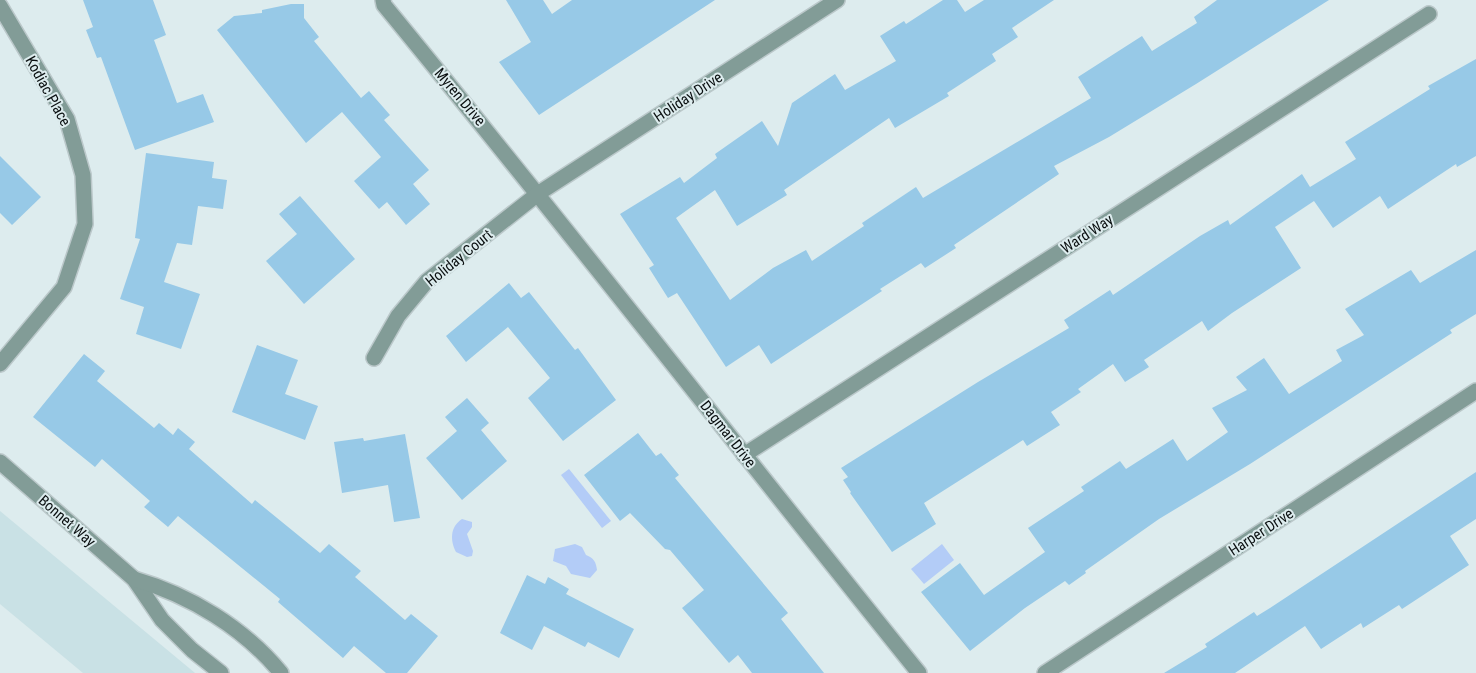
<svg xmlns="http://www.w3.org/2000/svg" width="1476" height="673" viewBox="0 0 1476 673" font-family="'Roboto Condensed',sans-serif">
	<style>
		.built { fill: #c9e1e5 }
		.water { fill: #b3ccf7 }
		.building { fill: #97c9e7 }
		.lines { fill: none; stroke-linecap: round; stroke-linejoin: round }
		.street-casing { stroke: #bbc8ca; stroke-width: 18 }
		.street { stroke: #829c97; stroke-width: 15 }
		.labels { text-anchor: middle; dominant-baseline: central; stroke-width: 4; stroke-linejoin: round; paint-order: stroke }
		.street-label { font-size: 15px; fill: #090e0f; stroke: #ddecee }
	</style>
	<rect width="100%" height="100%" fill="#ddecee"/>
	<!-- built -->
	<path class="built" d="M 0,511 L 195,673 L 83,673 L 0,604 Z"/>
	<!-- water -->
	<g class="water">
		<path d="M 569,469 L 611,521 L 602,528 L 561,475 Z"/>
		<path d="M 462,519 L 472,522 L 472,527 L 467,534 L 473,551 L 472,556 L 467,557 L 456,552 C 450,540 450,527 462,519 Z"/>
		<path d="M 575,544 L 582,547 L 586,555 C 594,558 596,562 597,570 L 590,578 L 571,574 L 566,566 L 553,561 L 555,549 Z"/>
		<path d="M 942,544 L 954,560 L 924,584 L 911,569 Z"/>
	</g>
	<!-- building -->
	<g class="building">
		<path d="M 83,0 L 153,0 L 166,35 L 154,40 L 177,103 L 203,94 L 214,122 L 135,150 L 101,57 L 97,58 L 86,30 L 93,27 Z"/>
		<path d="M 506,0 L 543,0 L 552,14 L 572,0 L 715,0 L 539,115 L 499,62 L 531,42 Z"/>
		<path d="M 943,0 L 957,0 L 965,12 L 984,0 L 1054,0 L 1012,28 L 1018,37 L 992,54 L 996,61 L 947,93 L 949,96 L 895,128 L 889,118 L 784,190 L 787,195 L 737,226 L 715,190 L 676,218 L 730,300 L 773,268 L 806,250 L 812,261 L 864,226 L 862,223 L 916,187 L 923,198 L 1091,98 L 1078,77 L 1142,36 L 1152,51 L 1197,23 L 1194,17 L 1217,0 L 1329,0 L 1196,84 L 1109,137 L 1054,166 L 1059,174 L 954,245 L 956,248 L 925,268 L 921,263 L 880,289 L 882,291 L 771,364 L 759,345 L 726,367 L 677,293 L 668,298 L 649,268 L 654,265 L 620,214 L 680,177 L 684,183 L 717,158 L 715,154 L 762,121 L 778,146 L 792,103 L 835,74 L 845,90 L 896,61 L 880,36 L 904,21 L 906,24 Z"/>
		<path d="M 291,4 L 304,4 L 304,18 L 319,37 L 314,41 L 361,98 L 369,91 L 390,115 L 384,120 L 429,170 L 413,184 L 430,204 L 406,225 L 387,202 L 379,209 L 354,181 L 381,157 L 342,112 L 306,143 L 217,30 L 234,16 L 262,13 L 262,10 Z"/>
		<path d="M 1476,59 L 1476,156 L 1457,167 L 1456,164 L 1388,209 L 1380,196 L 1333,228 L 1314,201 L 1275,227 L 1301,268 L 1232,313 L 1208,331 L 1202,321 L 1144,360 L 1149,367 L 1125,382 L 1113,364 L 1078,389 L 1081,392 L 1051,412 L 1060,425 L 1027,446 L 1023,440 L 924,503 L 936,524 L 892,552 L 850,493 L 851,492 L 843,480 L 848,477 L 841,468 L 978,382 L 1069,328 L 1064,320 L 1110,290 L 1113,295 L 1200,236 L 1228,220 L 1230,225 L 1302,174 L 1310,187 L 1356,159 L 1345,142 L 1430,89 L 1428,86 Z"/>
		<path d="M 146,153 L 214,162 L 212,178 L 227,180 L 223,209 L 198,206 L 192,245 L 177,243 L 164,282 L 200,294 L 181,349 L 136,334 L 144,307 L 120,299 L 140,239 L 135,238 Z"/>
		<path d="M 0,156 L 41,197 L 12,225 L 0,213 Z"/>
		<path d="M 300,196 L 355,259 L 304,304 L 266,261 L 297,234 L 279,214 Z"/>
		<path d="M 1476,250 L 1476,314 L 1450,330 L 1452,333 L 1250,464 L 1159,519 L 1085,571 L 1086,573 L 1069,585 L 1065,581 L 1025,608 L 970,651 L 921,592 L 960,563 L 984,595 L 1045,552 L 1028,528 L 1084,491 L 1081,487 L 1120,461 L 1126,469 L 1173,439 L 1187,461 L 1228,432 L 1212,408 L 1247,390 L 1236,377 L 1264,358 L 1289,394 L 1342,361 L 1336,350 L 1364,335 L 1345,309 L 1411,270 L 1420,283 Z"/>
		<path d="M 509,283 L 521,298 L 529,292 L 575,350 L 578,348 L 616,400 L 563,441 L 528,398 L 550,378 L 508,327 L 466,362 L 446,336 Z"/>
		<path d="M 257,345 L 298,360 L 285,394 L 318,406 L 305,440 L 232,412 Z"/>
		<path d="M 84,354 L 105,371 L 97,381 L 154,428 L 159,423 L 173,435 L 178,428 L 195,442 L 189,449 L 252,504 L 255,500 L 320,553 L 329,544 L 361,571 L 355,577 L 405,620 L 411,614 L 438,636 L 407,673 L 386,673 L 354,646 L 343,658 L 278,602 L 280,599 L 178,516 L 168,527 L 144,507 L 150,501 L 102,459 L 95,467 L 33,417 Z"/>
		<path d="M 467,398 L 489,423 L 481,430 L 507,461 L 462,500 L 426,458 L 457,431 L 445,417 Z"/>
		<path d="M 638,433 L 656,456 L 661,453 L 679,475 L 675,478 L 788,613 L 781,619 L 824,673 L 752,673 L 738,655 L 729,663 L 682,608 L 704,590 L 670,550 L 665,549 L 630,513 L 620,521 L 584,475 Z"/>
		<path d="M 405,434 L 420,518 L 394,522 L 388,485 L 342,493 L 334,442 L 363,438 L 364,441 Z"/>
		<path d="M 1476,472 L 1476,519 L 1450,536 L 1469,565 L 1402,609 L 1399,605 L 1363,628 L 1361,623 L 1321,649 L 1305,626 L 1235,673 L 1164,673 L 1207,647 L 1205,644 L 1254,612 L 1257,616 L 1270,608 Z"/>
		<path d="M 527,575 L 545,584 L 548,577 L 569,589 L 566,594 L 634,629 L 619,658 L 588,642 L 585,647 L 544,626 L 532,650 L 500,633 Z"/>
	</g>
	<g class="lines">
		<defs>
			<g id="street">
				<path d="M 383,0 L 384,5 C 565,225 740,451 919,673"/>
				<path d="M 0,6 L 67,119 L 83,175 L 85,224 L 64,287 L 0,364"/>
				<path d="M 374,358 L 398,316 L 427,281 L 539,193 L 837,0"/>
				<path d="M 744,455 L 1429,14"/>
				<path d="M 0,462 L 134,579 L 162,620 L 192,650 L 221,673"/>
				<path d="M 134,579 C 190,595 244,628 281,673"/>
				<path d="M 1045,673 L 1476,391"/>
			</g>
		</defs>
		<!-- street casing -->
		<use href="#street" class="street-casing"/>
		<!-- street -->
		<use href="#street" class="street"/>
	</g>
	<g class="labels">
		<!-- street labels -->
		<g class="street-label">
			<text transform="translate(48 91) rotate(61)">Kodiac Place</text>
			<text transform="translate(460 97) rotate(50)">Myren Drive</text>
			<text transform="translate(688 97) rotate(-33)">Holiday Drive</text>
			<text transform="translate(1087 234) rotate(-33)">Ward Way</text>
			<text transform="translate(459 258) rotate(-39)">Holiday Court</text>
			<text transform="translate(728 434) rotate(52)">Dagmar Drive</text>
			<text transform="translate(67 521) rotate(41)">Bonnet Way</text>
			<text transform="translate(1261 532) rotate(-33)">Harper Drive</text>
		</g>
	</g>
</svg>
